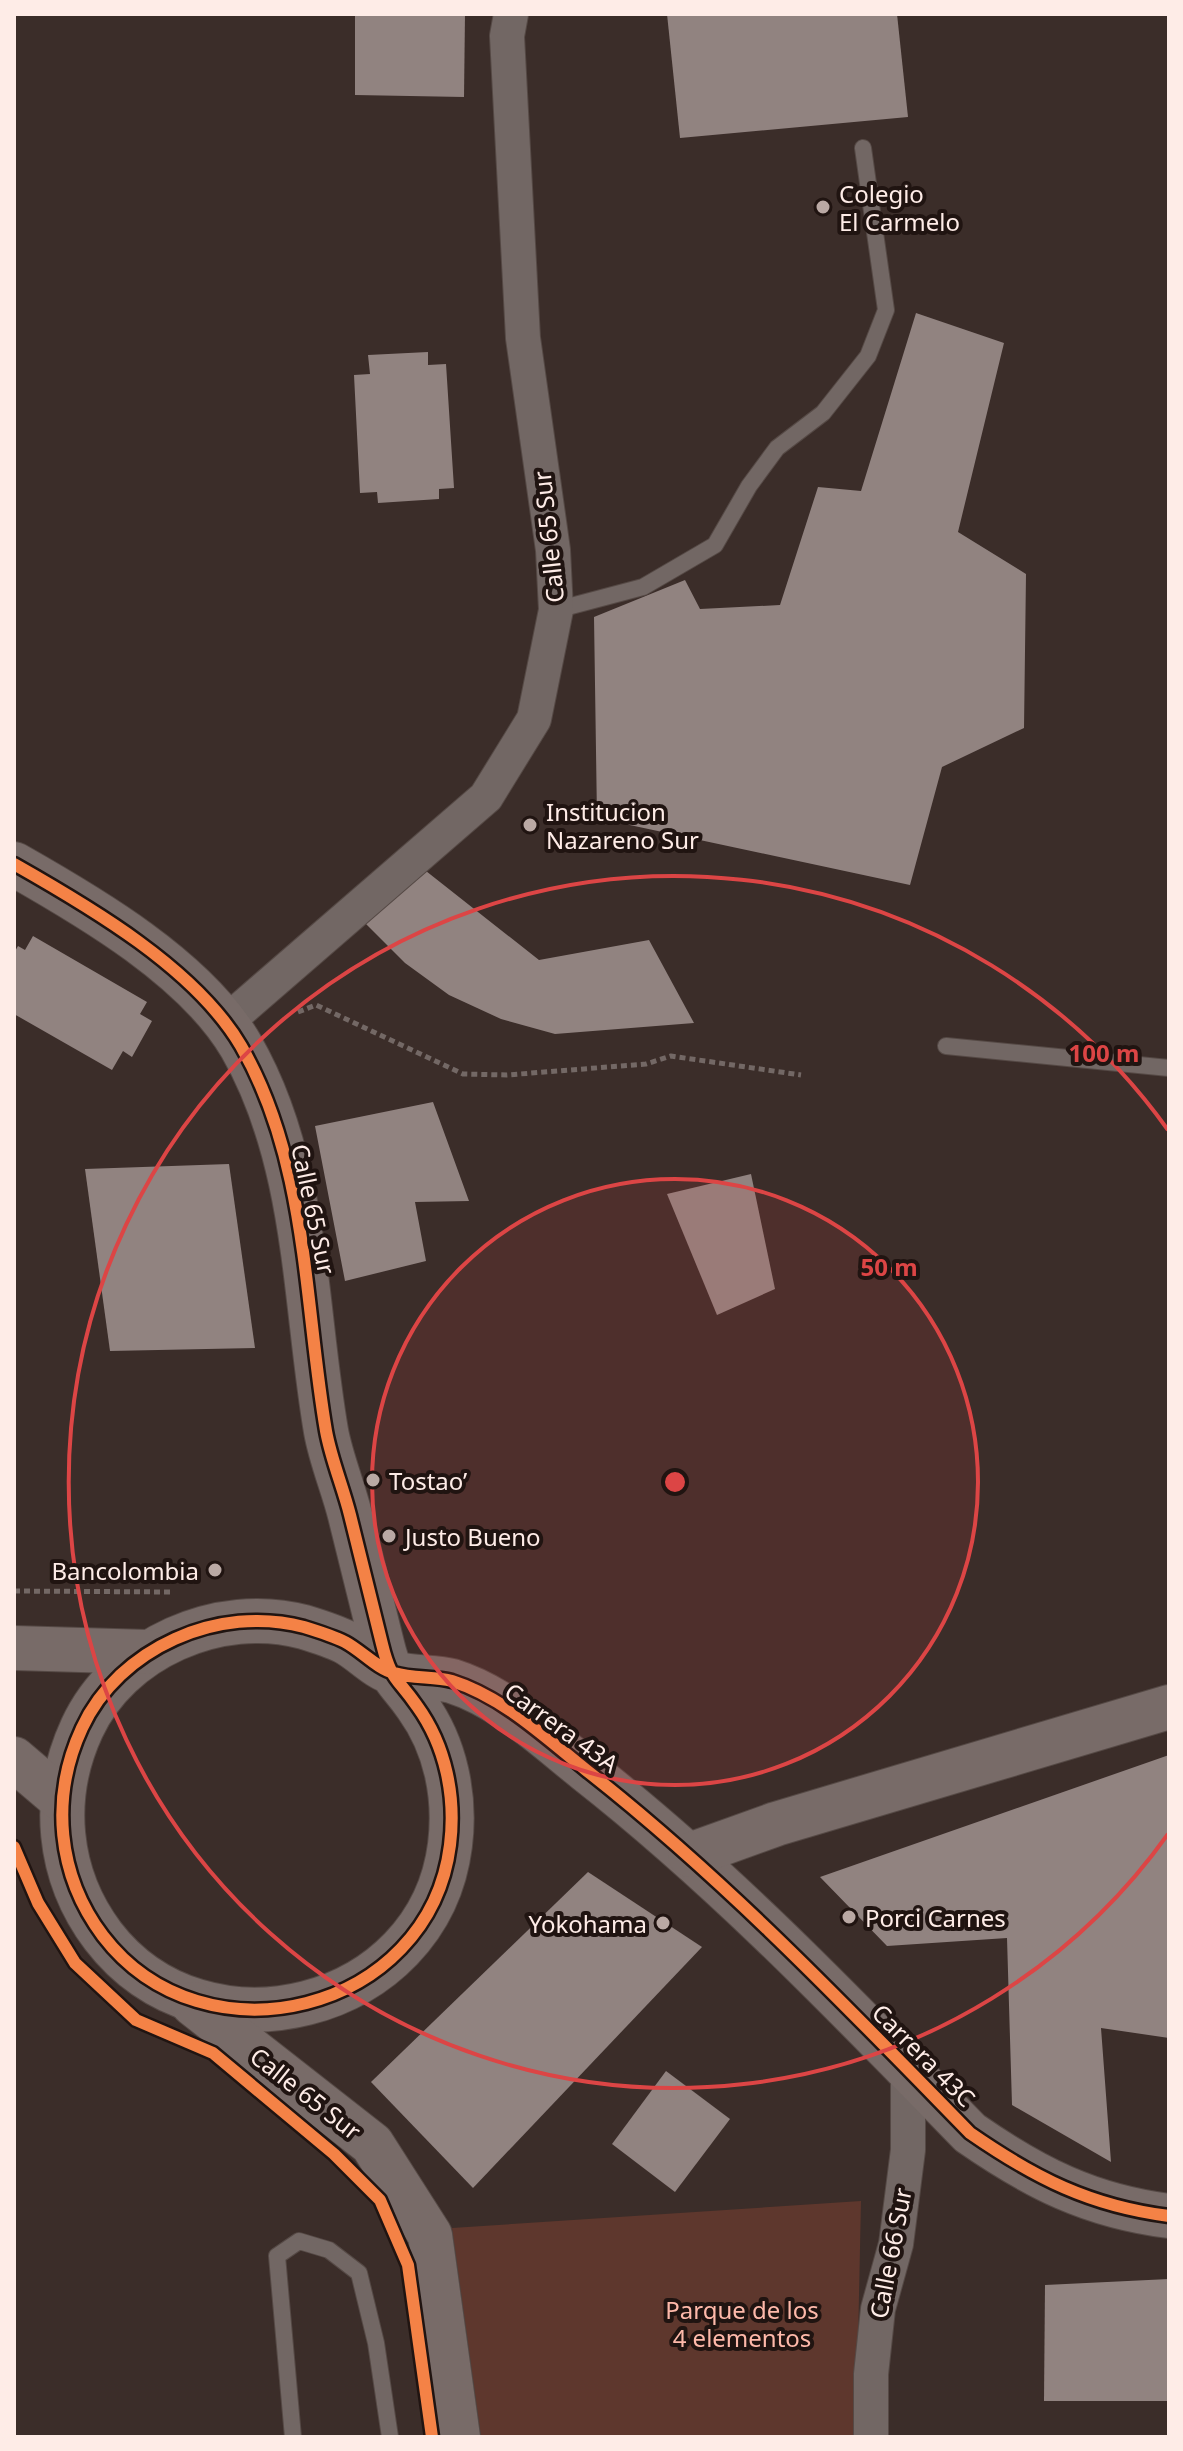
<svg xmlns="http://www.w3.org/2000/svg" width="1183" height="2451" viewBox="0 0 1183 2451" font-family="'Noto Sans',sans-serif">
	<style>
		.green { fill: #5e372d }
		.building { fill: #918380 }
		.lines { fill: none; stroke-linecap: round; stroke-linejoin: round }
		.lane-casing { stroke: #554945; stroke-width: 18 }
		.street-casing { stroke: #554945; stroke-width: 36 }
		.secondary-casing { stroke: #554945; stroke-width: 46 }
		.path { stroke: #736865; stroke-width: 5; stroke-dasharray: 6 4; stroke-linecap: butt }
		.lane { stroke: #726764; stroke-width: 16 }
		.street { stroke: #726764; stroke-width: 34 }
		.secondary { stroke: #786b68; stroke-width: 44 }
		.cycleway-casing { stroke: #201411; stroke-width: 17 }
		.cycleway { stroke: #f48246; stroke-width: 12 }
		.ring { fill: none; stroke: #dc4545; stroke-width: 4 }
		.poi-dot { fill: #baa9a4; stroke: #201411; stroke-width: 3 }
		.labels { text-anchor: middle; dominant-baseline: central; stroke-width: 8; stroke-linejoin: round; paint-order: stroke }
		.poi-label { font-size: 24px; fill: #feece7; stroke: #201411; text-anchor: start }
		.street-label { font-size: 24px; fill: #feece7; stroke: #201411 }
		.park-label { font-size: 24px; fill: #feb9aa; stroke: #201411 }
		.centre { fill: #dc4545; stroke: #201411; stroke-width: 4 }
		.ring-label { font-size: 24px; text-anchor: middle; font-weight: bold; fill: #dc4545; stroke: #201411; stroke-width: 8; stroke-linejoin: round; paint-order: stroke }
	</style>
	<rect width="100%" height="100%" fill="#3b2d29"/>
	<!-- green -->
	<path class="green" d="M 861,2201 L 856,2437 L 481,2437 L 452,2228 Z"/>
	<!-- building -->
	<g class="building">
		<path d="M 355,14 L 465,14 L 464,97 L 355,95 Z"/>
		<path d="M 667,14 L 897,14 L 908,117 L 680,138 Z"/>
		<path d="M 916,313 L 1004,343 L 958,532 L 1026,574 L 1024,728 L 942,767 L 910,885 L 597,818 L 594,617 L 685,580 L 700,609 L 780,605 L 818,487 L 861,491 Z"/>
		<path d="M 428,352 L 428,365 L 446,364 L 454,488 L 439,489 L 439,499 L 378,503 L 377,492 L 360,493 L 354,375 L 370,374 L 368,355 Z"/>
		<path d="M 426,871 L 539,960 L 649,940 L 694,1023 L 555,1034 L 501,1019 L 449,995 L 405,963 L 365,923 Z"/>
		<path d="M 33,936 L 147,1002 L 140,1014 L 152,1021 L 132,1057 L 123,1051 L 112,1070 L 14,1014 L 14,953 L 18,946 L 25,950 Z"/>
		<path d="M 433,1102 L 469,1201 L 415,1202 L 426,1261 L 345,1281 L 315,1126 Z"/>
		<path d="M 229,1164 L 255,1348 L 110,1351 L 85,1169 Z"/>
		<path d="M 751,1174 L 775,1289 L 717,1315 L 667,1194 Z"/>
		<path d="M 1169,1755 L 1169,2038 L 1101,2028 L 1111,2162 L 1012,2105 L 1007,1938 L 887,1946 L 820,1877 Z"/>
		<path d="M 588,1872 L 702,1947 L 473,2188 L 371,2082 Z"/>
		<path d="M 666,2071 L 730,2119 L 675,2192 L 612,2144 Z"/>
		<path d="M 1169,2279 L 1169,2401 L 1044,2401 L 1045,2285 Z"/>
	</g>
	<g class="lines">
		<defs>
			<g id="lane">
				<path d="M 556,610 L 643,587 L 715,545 L 749,486 L 777,448 L 823,413 L 868,356 L 886,310 L 863,148"/>
				<path d="M 946,1046 L 1169,1068"/>
				<path d="M 293,2437 L 277,2256 L 299,2241 L 329,2250 L 359,2273 L 376,2343 L 390,2437"/>
			</g>
			<g id="street">
				<path d="M 225,1023 L 486,797 L 534,719 L 556,610 L 553,550 L 523,338 L 507,36 L 511,14"/>
				<path d="M 871,2437 L 871,2374 L 878,2309 L 896,2244 L 908,2150 L 908,2070"/>
			</g>
			<g id="secondary">
				<path d="M 14,864 C 90,907 196,969 241,1046 C 308,1162 304,1303 326,1431 C 331,1459 343,1487 350,1515 C 361,1558 371,1601 382,1644 C 391,1681 397,1677 417,1706 C 446,1746 456,1797 450,1845 C 429,2013 204,2068 103,1936 C 57,1875 50,1797 82,1728 C 119,1648 219,1604 304,1627 C 317,1631 333,1636 345,1642 C 362,1651 376,1668 394,1673 C 413,1679 434,1676 452,1681 C 503,1697 546,1738 586,1770 C 725,1879 847,2007 970,2133 C 1035,2178 1090,2206 1169,2216"/>
				<path d="M 14,1648 L 148,1652"/>
				<path d="M 14,1759 L 61,1799"/>
				<path d="M 690,1855 L 776,1824 L 1169,1707"/>
				<path d="M 193,2004 L 372,2144 L 430,2235 L 458,2437"/>
			</g>
		</defs>
		<!-- lane casing -->
		<use href="#lane" class="lane-casing"/>
		<!-- street casing -->
		<use href="#street" class="street-casing"/>
		<!-- secondary casing -->
		<use href="#secondary" class="secondary-casing"/>
		<!-- path -->
		<g class="path">
			<path d="M 298,1012 L 316,1005 L 463,1074 L 507,1075 L 646,1064 L 671,1056 L 801,1075"/>
			<path d="M 14,1591 L 173,1592"/>
		</g>
		<!-- lane -->
		<use href="#lane" class="lane"/>
		<!-- street -->
		<use href="#street" class="street"/>
		<!-- secondary -->
		<use href="#secondary" class="secondary"/>
		<defs>
			<g id="cycleway">
				<path d="M 14,864 C 90,907 196,969 241,1046 C 308,1162 304,1303 326,1431 C 331,1459 343,1487 350,1515 C 361,1558 371,1601 382,1644 C 391,1681 397,1677 417,1706 C 446,1746 456,1797 450,1845 C 429,2013 204,2068 103,1936 C 57,1875 50,1797 82,1728 C 119,1648 219,1604 304,1627 C 317,1631 333,1636 345,1642 C 362,1651 376,1668 394,1673 C 413,1679 434,1676 452,1681 C 503,1697 546,1738 586,1770 C 725,1879 847,2007 970,2133 C 1035,2178 1090,2206 1169,2216"/>
				<path d="M 14,1847 L 38,1903 L 75,1963 L 136,2020 L 213,2053 L 334,2154 L 380,2200 L 408,2265 L 432,2437"/>
			</g>
		</defs>
		<!-- cycleway casing -->
		<use href="#cycleway" class="cycleway-casing"/>
		<!-- cycleway -->
		<use href="#cycleway" class="cycleway"/>
	</g>
	<!-- distance rings -->
	<circle cx="675" cy="1482" r="303" fill="#dc4545" fill-opacity=".12"/>
	<g class="ring">
		<circle cx="675" cy="1482" r="303"/>
		<path d="M1168 1834A606 606 0 1 1 1168 1130"/>
	</g>
	<!-- markers -->
	<g class="poi-dot">
		<circle cx="823" cy="207" r="8"/>
		<circle cx="530" cy="825" r="8"/>
		<circle cx="373" cy="1480" r="8"/>
		<circle cx="389" cy="1536" r="8"/>
		<circle cx="215" cy="1570" r="8"/>
		<circle cx="849" cy="1917" r="8"/>
		<circle cx="663" cy="1923" r="8"/>
	</g>
	<g class="labels">
		<!-- poi labels -->
		<g class="poi-label">
			<text x="839" y="193">Colegio<tspan x="839" dy="28">El Carmelo</tspan></text>
			<text x="546" y="811">Institucion<tspan x="546" dy="28">Nazareno Sur</tspan></text>
			<text x="389" y="1480">Tostao’</text>
			<text x="405" y="1536">Justo Bueno</text>
			<text x="199" y="1570" text-anchor="end">Bancolombia</text>
			<text x="865" y="1917">Porci Carnes</text>
			<text x="647" y="1923" text-anchor="end">Yokohama</text>
		</g>
		<!-- street labels -->
		<g class="street-label">
			<text transform="translate(548 537) rotate(-96)">Calle 65 Sur</text>
			<text transform="translate(314 1209) rotate(78)">Calle 65 Sur</text>
			<text transform="translate(562 1727) rotate(36)">Carrera 43A</text>
			<text transform="translate(924 2055) rotate(45)">Carrera 43C</text>
			<text transform="translate(306 2093) rotate(38)">Calle 65 Sur</text>
			<text transform="translate(890 2253) rotate(-79)">Calle 66 Sur</text>
		</g>
		<!-- park labels -->
		<g class="park-label">
			<text x="742" y="2309">Parque de los<tspan x="742" dy="28">4 elementos</tspan></text>
		</g>
	</g>
	<circle cx="675" cy="1482" r="12" class="centre"/>
	<g class="ring-label">
		<text x="1104" y="1062">100 m</text>
		<text x="889" y="1276">50 m</text>
	</g>
	<!-- border -->
	<rect width="1183" height="2451" fill="none" stroke="#feece7" stroke-width="32"/>
</svg>
